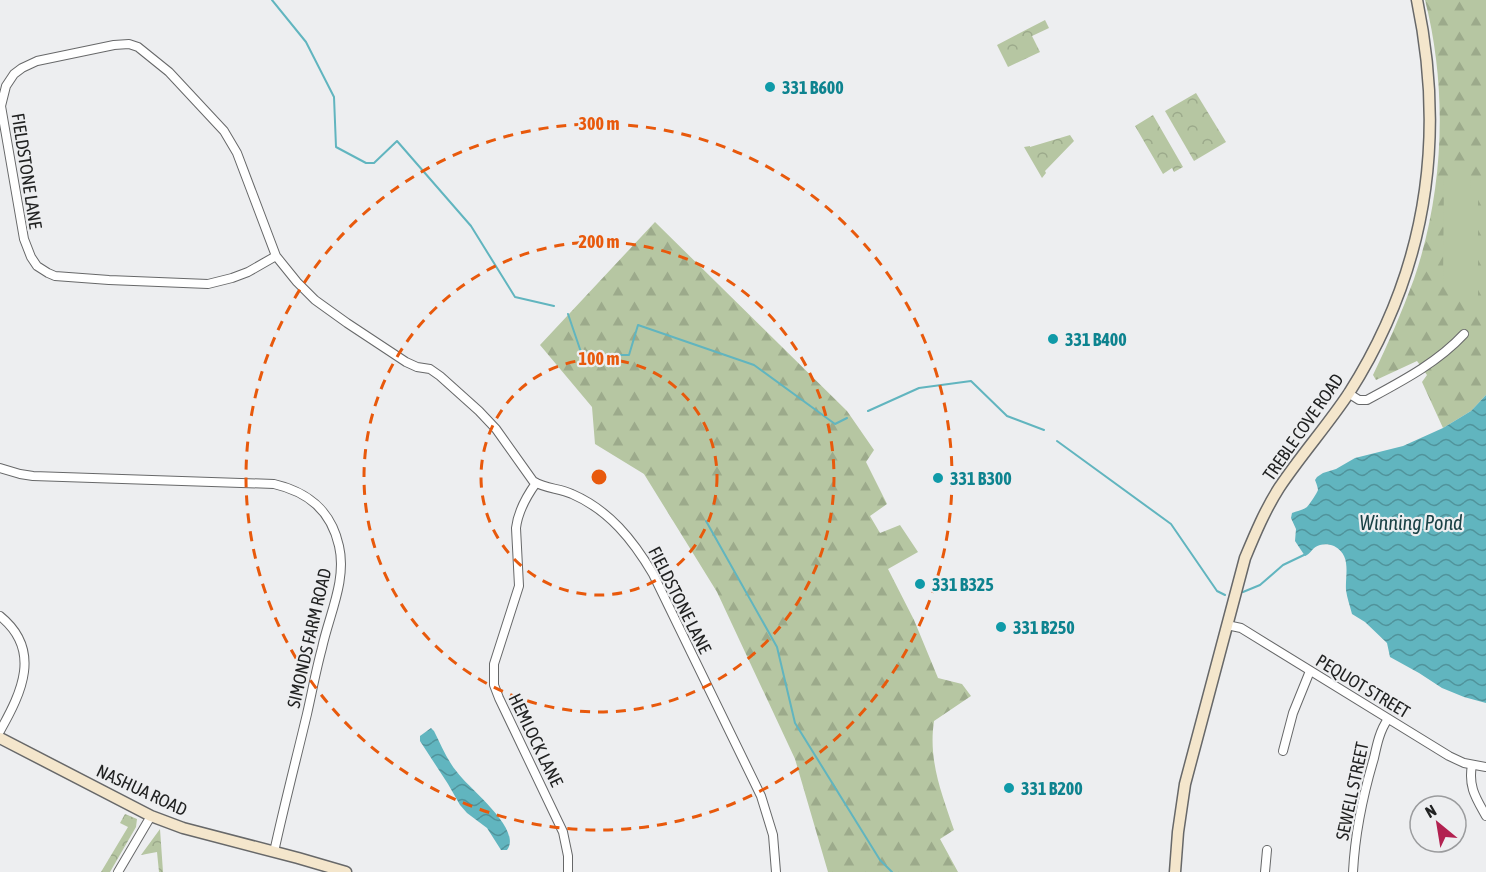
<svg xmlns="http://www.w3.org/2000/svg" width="1486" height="872" viewBox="0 0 1486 872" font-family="'Asap Condensed',sans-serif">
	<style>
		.forest { fill: url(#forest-firs) }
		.park { fill: url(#park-crowns) }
		.garden { fill: #b6c6a2 }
		.water { fill: url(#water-waves) }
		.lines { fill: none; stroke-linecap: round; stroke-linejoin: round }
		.stream { stroke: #61b5bf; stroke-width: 2 }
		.street-casing { stroke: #676869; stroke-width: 10 }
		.secondary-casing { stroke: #676869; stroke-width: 13 }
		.street { stroke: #fff; stroke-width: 8 }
		.secondary { stroke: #f4e6cc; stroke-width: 10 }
		.ring { fill: none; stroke: #e8590c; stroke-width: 3; stroke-dasharray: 10 8 }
		.culture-dot { fill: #0f9aa8; stroke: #edeef0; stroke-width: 2 }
		.labels { text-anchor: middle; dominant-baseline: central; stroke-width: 4.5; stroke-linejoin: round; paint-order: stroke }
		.culture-label { font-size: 18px; font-weight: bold; fill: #0d838f; stroke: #edeef0; text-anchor: start }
		.street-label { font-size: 18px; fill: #212222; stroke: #edeef0 }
		.water-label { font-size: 20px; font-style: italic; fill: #194145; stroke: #edeef0 }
		.centre { fill: #e8590c; stroke: #edeef0; stroke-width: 3 }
		.ring-label { font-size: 18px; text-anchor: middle; font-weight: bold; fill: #e8590c; stroke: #edeef0; stroke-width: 4.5; stroke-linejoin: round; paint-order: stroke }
	</style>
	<defs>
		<pattern id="forest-firs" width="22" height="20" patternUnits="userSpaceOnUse" patternTransform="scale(1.5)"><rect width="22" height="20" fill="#b6c6a2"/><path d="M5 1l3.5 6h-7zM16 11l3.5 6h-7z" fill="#9caa8b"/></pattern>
		<pattern id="park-crowns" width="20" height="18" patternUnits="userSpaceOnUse" patternTransform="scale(1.5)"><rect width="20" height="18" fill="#b6c6a2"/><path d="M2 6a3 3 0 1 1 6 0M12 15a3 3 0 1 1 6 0" fill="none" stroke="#9caa8b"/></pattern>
		<pattern id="water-waves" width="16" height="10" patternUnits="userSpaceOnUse" patternTransform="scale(1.5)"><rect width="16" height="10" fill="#61b5bf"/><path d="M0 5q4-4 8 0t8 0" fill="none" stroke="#50939b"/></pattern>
	</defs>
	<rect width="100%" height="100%" fill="#edeef0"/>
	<!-- forest -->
	<g class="forest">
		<path d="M 1425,0 L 1486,0 L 1486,395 L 1471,411 L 1443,428 L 1422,382 L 1427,375 L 1417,361 L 1376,380 L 1373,375 C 1388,344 1402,312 1414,279 C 1444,191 1448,90 1425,0 Z"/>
		<path d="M 655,222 L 847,411 L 874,450 L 866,462 L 887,504 L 870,516 L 880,533 L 900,525 L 918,552 L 888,569 L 914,620 L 938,678 L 962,684 L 971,696 L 934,721 C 928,761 942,794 954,830 L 940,839 L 958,872 L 828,872 L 795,759 L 717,592 L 644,474 L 595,444 L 592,407 L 540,345 Z"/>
	</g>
	<!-- park -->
	<g class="park">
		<path d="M 1045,20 L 1049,28 L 1032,36 L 1040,52 L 1008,67 L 997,45 Z"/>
		<path d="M 1196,93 L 1226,142 L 1194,161 L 1165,111 Z"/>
		<path d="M 1153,115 L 1183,167 L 1174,172 L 1172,168 L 1163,174 L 1135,126 Z"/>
		<path d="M 1070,135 L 1074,141 L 1045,171 L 1046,173 L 1042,178 L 1024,147 L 1030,146 L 1030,147 Z"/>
		<path d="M 125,814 L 137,819 L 136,827 L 110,872 L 101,872 L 128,827 L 120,823 Z"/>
		<path d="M 160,829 L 163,872 L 159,872 L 157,852 L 141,855 Z"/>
	</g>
	<!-- garden -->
	<path class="garden" d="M 1444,179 L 1470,179 L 1471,189 L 1478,189 L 1478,299 L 1461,299 L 1461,283 L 1443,283 Z"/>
	<!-- water -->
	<g class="water">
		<path d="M 1486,395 L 1486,703 L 1464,697 L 1442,688 L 1419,673 L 1390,657 L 1387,643 L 1365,622 L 1352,614 C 1350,606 1347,598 1346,590 C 1345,575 1352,555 1334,546 C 1329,544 1324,544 1320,545 C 1312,547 1311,554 1305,556 L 1295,541 L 1296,529 L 1291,518 L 1292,513 C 1297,511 1303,510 1307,507 C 1309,505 1317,493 1318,490 C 1318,488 1316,482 1315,480 L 1317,477 L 1323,473 L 1336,469 L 1355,458 L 1403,446 L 1443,428 L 1471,411 Z"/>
		<path d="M 431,728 L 434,731 C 441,745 447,760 457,772 C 468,788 523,829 507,850 L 501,850 L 487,828 L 467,813 L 460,805 L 448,784 L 420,741 L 420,736 Z"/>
	</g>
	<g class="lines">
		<!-- stream -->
		<g class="stream">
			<path d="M 272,0 L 306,42 L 334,97 L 336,147 L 366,163 L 374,163 L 397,141 L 471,226 L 515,297 L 554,306"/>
			<path d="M 568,314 L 582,355 L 629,355 L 638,325 L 754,365 L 835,424 L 847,418"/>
			<path d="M 868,411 L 919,388 L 971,381 L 1007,416 L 1044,430"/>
			<path d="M 1057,441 L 1171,524 L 1217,591 L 1225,595"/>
			<path d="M 706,521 L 777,647 L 795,723 L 880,860 L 892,872"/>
			<path d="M 1243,592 L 1260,585 L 1283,565 L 1306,554"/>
		</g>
		<defs>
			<g id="street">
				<path d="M 276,256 L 248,272 L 232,278 L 208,284 L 109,280 L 55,276 L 48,273 L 37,266 L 31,257 L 24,239 L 1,106 L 6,86 L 14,74 L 22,68 L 37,61 L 114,45 L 129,44 L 138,47 L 169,72 L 224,131 L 237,153 L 276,256 L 297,282 L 315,300 L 347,323 L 406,362 L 417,367 L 430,369 L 440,376 L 479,411 L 496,429 L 533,481 C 545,489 560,488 572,494 C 609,510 633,540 653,574 L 761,796 L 773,835 L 776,872"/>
				<path d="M 1348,393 L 1359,400 L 1367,400 C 1402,381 1437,363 1464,334"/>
				<path d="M 0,468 L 20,474 L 33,476 L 274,484 C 308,492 331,510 339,546 C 347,580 329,615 322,648 C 316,670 312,692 307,714 C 296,760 284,806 274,852"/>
				<path d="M 536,483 C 526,497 518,511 516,528 L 519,586 L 494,664 L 494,685 L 499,698 L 563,832 L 568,856 L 568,872"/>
				<path d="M 0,616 C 42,650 22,692 0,731"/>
				<path d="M 1227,625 L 1241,628 L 1449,756 L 1464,763 L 1486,767"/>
				<path d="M 1283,751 L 1293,713 L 1310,671"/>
				<path d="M 1472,765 C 1468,787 1476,798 1486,816"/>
				<path d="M 118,872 L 151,816"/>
				<path d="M 1265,872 L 1267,850"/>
				<path d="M 1353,872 C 1355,833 1363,795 1374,758 C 1377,744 1380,730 1388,719"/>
			</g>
			<g id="secondary">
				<path d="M 0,738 L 151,816 L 183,828 L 298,858 L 346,872"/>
				<path d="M 1175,872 L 1178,832 L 1185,784 L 1245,558 C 1255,534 1265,510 1279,488 C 1301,455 1327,426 1349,393 C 1426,272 1446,139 1417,0"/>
			</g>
		</defs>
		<!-- street casing -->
		<use href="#street" class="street-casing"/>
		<!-- secondary casing -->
		<use href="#secondary" class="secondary-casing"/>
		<!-- street -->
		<use href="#street" class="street"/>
		<!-- secondary -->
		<use href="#secondary" class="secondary"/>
	</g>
	<!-- distance rings -->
	<g class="ring">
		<circle cx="599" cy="477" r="118"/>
		<circle cx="599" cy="477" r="235"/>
		<circle cx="599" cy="477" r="353"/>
	</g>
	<!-- markers -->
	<g class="culture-dot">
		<circle cx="770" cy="87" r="6"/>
		<circle cx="1053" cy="339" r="6"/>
		<circle cx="938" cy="478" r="6"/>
		<circle cx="920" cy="584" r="6"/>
		<circle cx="1001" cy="627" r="6"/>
		<circle cx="1009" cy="788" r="6"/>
	</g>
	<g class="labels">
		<!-- culture labels -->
		<g class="culture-label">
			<text x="782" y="87">331 B600</text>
			<text x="1065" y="339">331 B400</text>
			<text x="950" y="478">331 B300</text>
			<text x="932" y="584">331 B325</text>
			<text x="1013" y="627">331 B250</text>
			<text x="1021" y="788">331 B200</text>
		</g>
		<!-- street labels -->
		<g class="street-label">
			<text transform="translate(27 171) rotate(81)">FIELDSTONE LANE</text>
			<text transform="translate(1303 427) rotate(-55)">TREBLE COVE ROAD</text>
			<text transform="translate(680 600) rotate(63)">FIELDSTONE LANE</text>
			<text transform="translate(309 638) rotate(-77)">SIMONDS FARM ROAD</text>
			<text transform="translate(1363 686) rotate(31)">PEQUOT STREET</text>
			<text transform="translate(536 740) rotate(64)">HEMLOCK LANE</text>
			<text transform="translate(142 790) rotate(25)">NASHUA ROAD</text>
			<text transform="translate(1352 791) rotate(-78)">SEWELL STREET</text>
		</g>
		<!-- water labels -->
		<g class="water-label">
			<text x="1411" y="522">Winning Pond</text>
		</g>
	</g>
	<circle cx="599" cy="477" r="9" class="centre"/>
	<g class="ring-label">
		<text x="599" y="130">300 m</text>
		<text x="599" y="248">200 m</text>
		<text x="599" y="365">100 m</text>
	</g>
	<!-- north arrow -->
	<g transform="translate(1438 824) rotate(330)"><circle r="28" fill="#edeef0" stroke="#9b9c9e" stroke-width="1.5"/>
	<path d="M0-4.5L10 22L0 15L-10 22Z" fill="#b22150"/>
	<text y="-9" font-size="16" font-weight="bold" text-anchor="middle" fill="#212222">N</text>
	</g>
</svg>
